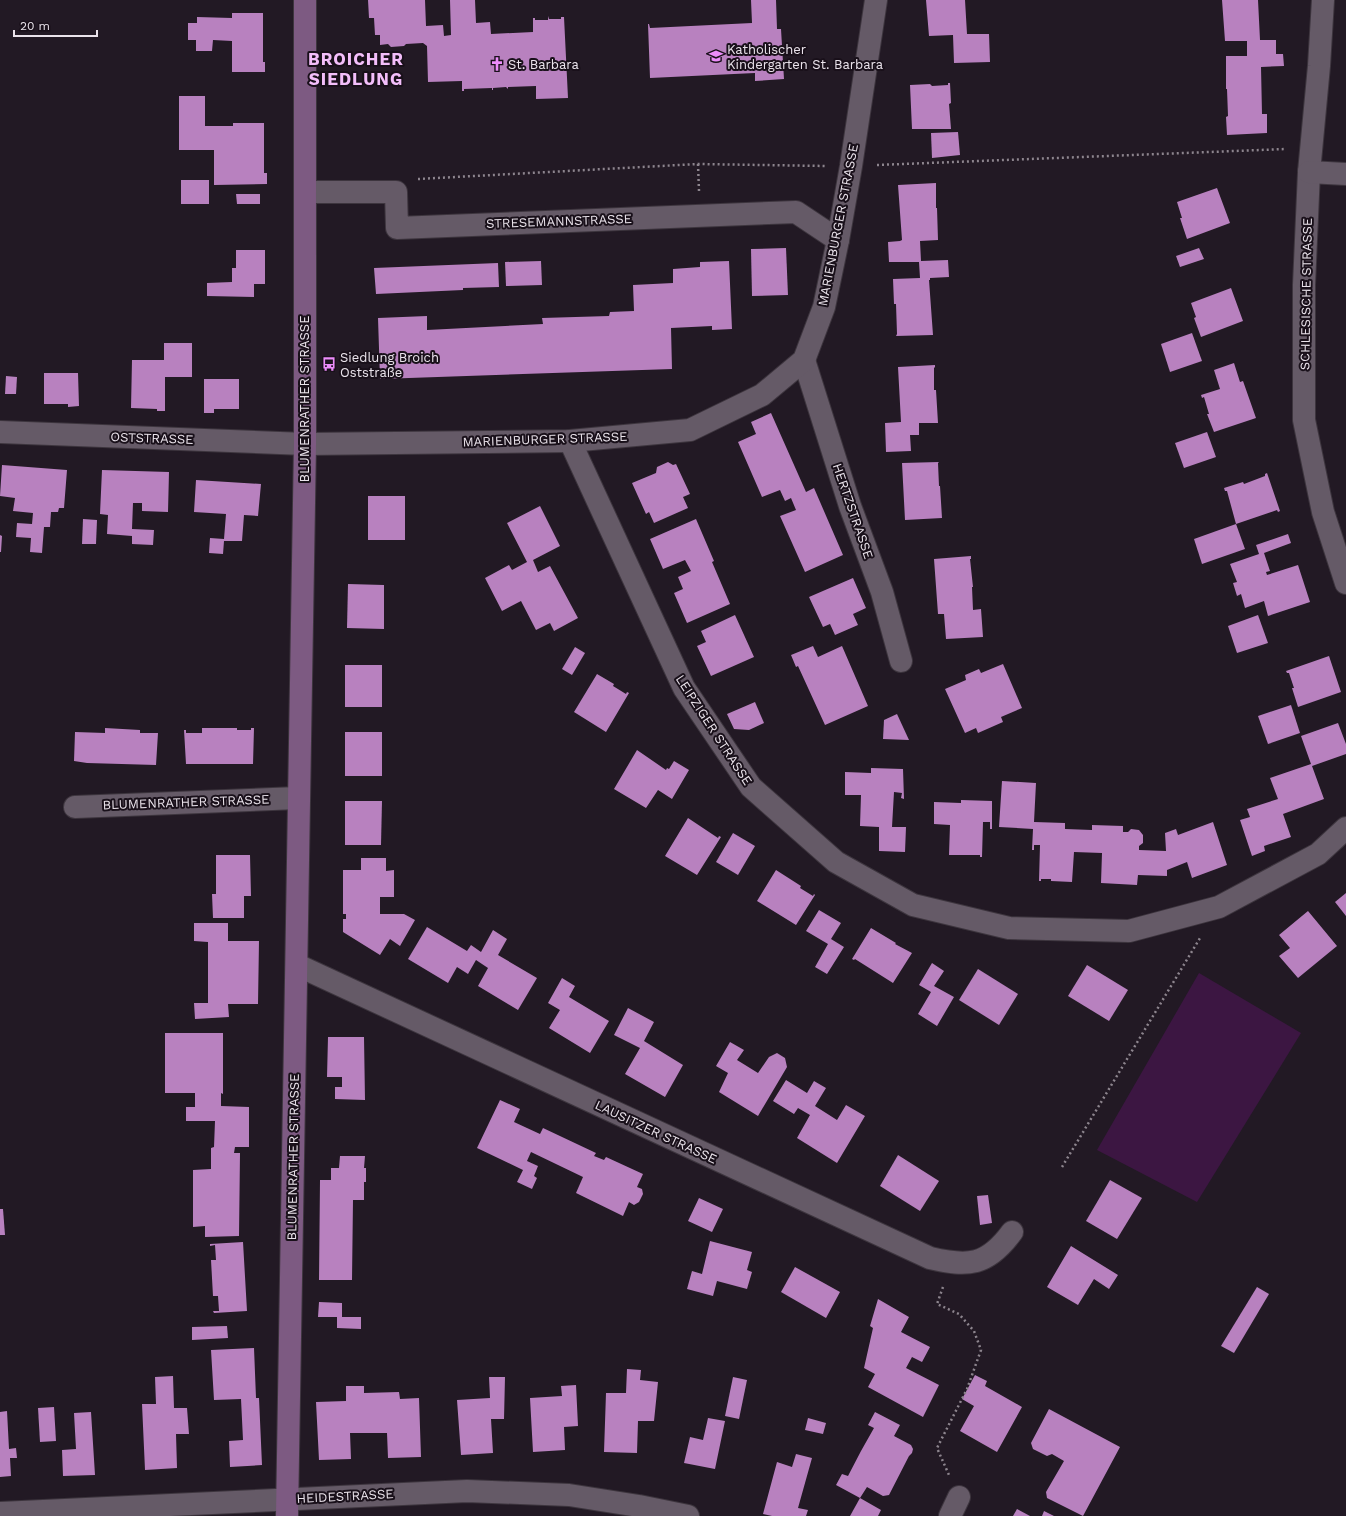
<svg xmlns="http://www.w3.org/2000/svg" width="1346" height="1516" viewBox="0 0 1346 1516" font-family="'Work Sans',sans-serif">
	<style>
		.green { fill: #3c1642 }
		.building { fill: #b881bf }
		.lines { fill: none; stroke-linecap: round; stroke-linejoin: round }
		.street-casing { stroke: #3d353e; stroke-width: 24 }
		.secondary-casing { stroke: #3d353e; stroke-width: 24 }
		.path { stroke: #8d858e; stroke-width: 2.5; stroke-dasharray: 2 3; stroke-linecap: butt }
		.street { stroke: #655a67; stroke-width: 22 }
		.secondary { stroke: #7d5a82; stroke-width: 22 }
		.labels { text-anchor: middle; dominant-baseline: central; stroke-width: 4; stroke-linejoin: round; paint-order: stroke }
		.poi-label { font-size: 13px; fill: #eae3eb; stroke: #19101a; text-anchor: start }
		.street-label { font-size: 13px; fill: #eae3eb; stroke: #19101a }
		.district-label { font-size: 17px; font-weight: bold; letter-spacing: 1px; fill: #f3befa; stroke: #19101a }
	</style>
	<rect width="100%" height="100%" fill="#221924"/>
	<!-- green -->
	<path class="green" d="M 1199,973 L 1301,1033 L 1197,1202 L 1097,1150 Z"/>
	<!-- building -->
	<g class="building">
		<path d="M 368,0 L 425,0 L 426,26 L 443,25 L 444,36 L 451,35 L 450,0 L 475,0 L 476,23 L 490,22 L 491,34 L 533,32 L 533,18 L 535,18 L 535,20 L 548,20 L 548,16 L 549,19 L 561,19 L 561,17 L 564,17 L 568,98 L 536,99 L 536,86 L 508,87 L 508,89 L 506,87 L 493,88 L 493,90 L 492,90 L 492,88 L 464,89 L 464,91 L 462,91 L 462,81 L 428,82 L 427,46 L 423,43 L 406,44 L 404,46 L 391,47 L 388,44 L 380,45 L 380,35 L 375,35 L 374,18 L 369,18 Z"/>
		<path d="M 751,0 L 776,0 L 777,29 L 781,29 L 784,79 L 755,81 L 755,73 L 650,78 L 648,24 L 649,24 L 650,28 L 752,23 Z"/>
		<path d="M 926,0 L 965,0 L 967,34 L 989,34 L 990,62 L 954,63 L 953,35 L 929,36 Z"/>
		<path d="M 1222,0 L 1258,0 L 1260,40 L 1276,40 L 1276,54 L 1283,54 L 1284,66 L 1261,67 L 1262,114 L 1267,114 L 1267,133 L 1227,135 L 1226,117 L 1228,116 L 1227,89 L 1226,89 L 1226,56 L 1247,56 L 1247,41 L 1225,41 Z"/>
		<path d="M 232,13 L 263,13 L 263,62 L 265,62 L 265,72 L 232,72 L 232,41 L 213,40 L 212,51 L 196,51 L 196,40 L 188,40 L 188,23 L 197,23 L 197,17 L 232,18 Z"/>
		<path d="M 948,83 L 950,83 L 951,103 L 949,104 L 951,129 L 912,129 L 910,85 L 930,84 L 932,86 L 948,85 Z"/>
		<path d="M 179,96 L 205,96 L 205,126 L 233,126 L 233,123 L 264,123 L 264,173 L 267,173 L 267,184 L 214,185 L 214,150 L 179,150 Z"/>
		<path d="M 958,132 L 960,155 L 932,158 L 931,133 Z"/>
		<rect x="181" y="180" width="28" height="24"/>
		<path d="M 936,183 L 936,208 L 937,208 L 938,240 L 920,241 L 921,261 L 948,260 L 949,277 L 930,278 L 930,280 L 929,280 L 933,335 L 896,336 L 897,334 L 896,304 L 894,304 L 893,279 L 920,278 L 919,262 L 889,262 L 888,242 L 900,241 L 902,240 L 898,185 Z"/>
		<path d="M 1217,188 L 1230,223 L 1187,239 L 1180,218 L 1182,218 L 1177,202 Z"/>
		<path d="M 236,194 L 260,194 L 260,204 L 237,204 Z"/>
		<path d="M 786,248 L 788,295 L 752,296 L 751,249 Z"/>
		<path d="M 1199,248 L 1204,259 L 1180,267 L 1176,256 Z"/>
		<path d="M 236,250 L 265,250 L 265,284 L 254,284 L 254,297 L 207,296 L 207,283 L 232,282 L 232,268 L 236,268 Z"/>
		<path d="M 541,261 L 542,285 L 506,286 L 505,262 Z"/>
		<path d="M 729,261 L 732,329 L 712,330 L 712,326 L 671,328 L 672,369 L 380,379 L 378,318 L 427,316 L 427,330 L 543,324 L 542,318 L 609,316 L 610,312 L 634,311 L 633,285 L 673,283 L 673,269 L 700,267 L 700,262 Z"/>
		<path d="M 498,263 L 499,287 L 463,288 L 463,290 L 376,294 L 374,268 Z"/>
		<path d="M 1231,288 L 1243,321 L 1201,337 L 1194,318 L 1196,317 L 1191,303 Z"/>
		<path d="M 1192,333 L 1202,361 L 1170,372 L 1161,344 Z"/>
		<path d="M 164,343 L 192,343 L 192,377 L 165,377 L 165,411 L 157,411 L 157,409 L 131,408 L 132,360 L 164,360 Z"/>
		<path d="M 1234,363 L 1240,382 L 1243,381 L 1256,418 L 1214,432 L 1207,414 L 1209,414 L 1204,397 L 1202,398 L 1201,395 L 1220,389 L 1214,370 Z"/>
		<path d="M 935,365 L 935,368 L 934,367 L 934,390 L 936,390 L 938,423 L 919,423 L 919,435 L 910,435 L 911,451 L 886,452 L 885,423 L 901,422 L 898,367 Z"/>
		<path d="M 44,373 L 78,373 L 79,406 L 68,407 L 68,404 L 44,404 Z"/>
		<path d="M 6,376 L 17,377 L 16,394 L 5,394 Z"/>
		<path d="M 204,379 L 239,379 L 239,409 L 214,409 L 214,413 L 204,413 Z"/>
		<path d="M 771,413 L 806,492 L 814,488 L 843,555 L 805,572 L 780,516 L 796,510 L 791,498 L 785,501 L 780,490 L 762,497 L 738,442 L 756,434 L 751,422 Z"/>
		<path d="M 1207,432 L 1216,457 L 1184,468 L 1175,443 Z"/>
		<path d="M 668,462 L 673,465 L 676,464 L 690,494 L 683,497 L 688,508 L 654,523 L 649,512 L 646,514 L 632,483 L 656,473 L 657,467 Z"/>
		<path d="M 939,462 L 938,463 L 939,486 L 940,486 L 942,518 L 905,520 L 902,463 Z"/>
		<path d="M 2,465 L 67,470 L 64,508 L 59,508 L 58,512 L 51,512 L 50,527 L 44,527 L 42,553 L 30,552 L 31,538 L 16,537 L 17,523 L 32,524 L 33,513 L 13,511 L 15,498 L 0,496 Z"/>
		<path d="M 102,470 L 169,472 L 168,512 L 142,511 L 142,503 L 133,503 L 132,529 L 154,530 L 153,545 L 132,544 L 132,536 L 107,534 L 108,515 L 100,514 Z"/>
		<path d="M 1267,473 L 1280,511 L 1278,512 L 1277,510 L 1236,524 L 1227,491 L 1225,491 L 1224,488 L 1243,482 L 1244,484 L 1265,476 L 1265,474 Z"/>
		<path d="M 196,480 L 261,484 L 258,516 L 244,515 L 242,541 L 224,541 L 223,554 L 209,553 L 210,538 L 224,539 L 226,514 L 194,512 Z"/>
		<rect x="368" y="496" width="37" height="44"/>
		<path d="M 540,506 L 560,546 L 533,560 L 538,572 L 550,566 L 578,618 L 554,631 L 550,623 L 536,630 L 521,601 L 502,611 L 485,578 L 509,565 L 512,570 L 527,562 L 507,523 Z"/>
		<path d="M 83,519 L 97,520 L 96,544 L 82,544 Z"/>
		<path d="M 696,519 L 714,561 L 712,562 L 730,604 L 687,623 L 674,593 L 683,589 L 678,577 L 691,571 L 685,560 L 663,569 L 650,539 Z"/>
		<path d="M 1236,524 L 1245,549 L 1202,564 L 1194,539 Z"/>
		<path d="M 1288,534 L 1291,543 L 1264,553 L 1270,571 L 1266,572 L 1267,575 L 1298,565 L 1310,602 L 1268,616 L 1264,601 L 1245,608 L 1241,594 L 1237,596 L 1233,583 L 1237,582 L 1230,564 L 1259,554 L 1256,545 Z"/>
		<path d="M 0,535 L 2,536 L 1,552 L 0,552 Z"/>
		<path d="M 971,556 L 971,559 L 970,559 L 973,587 L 972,587 L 973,610 L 981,609 L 983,637 L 946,639 L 944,614 L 938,614 L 934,559 Z"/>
		<path d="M 853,578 L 866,608 L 853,614 L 858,625 L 835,635 L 830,624 L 823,627 L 809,597 Z"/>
		<path d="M 348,584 L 384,585 L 384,629 L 347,628 Z"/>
		<path d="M 735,615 L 754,657 L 711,676 L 697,646 L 706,642 L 701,631 Z"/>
		<path d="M 1258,615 L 1268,643 L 1237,653 L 1228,626 Z"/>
		<path d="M 813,646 L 818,657 L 842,646 L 868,706 L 825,725 L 798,666 L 796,667 L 791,655 Z"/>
		<path d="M 575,647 L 585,653 L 572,675 L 562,669 Z"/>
		<path d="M 1329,656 L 1341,692 L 1298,707 L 1292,688 L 1294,688 L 1289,673 L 1287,673 L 1286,671 Z"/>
		<path d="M 1003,664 L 1022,708 L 1001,717 L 1003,722 L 978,733 L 976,728 L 965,733 L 945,689 L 966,680 L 965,675 L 979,669 L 981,673 Z"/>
		<rect x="345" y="665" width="37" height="42"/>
		<path d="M 597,674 L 614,684 L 613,686 L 626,694 L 627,692 L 629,693 L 606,732 L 574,712 Z"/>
		<path d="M 755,702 L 764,723 L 749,730 L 734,729 L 727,714 Z"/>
		<path d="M 1291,705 L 1300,733 L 1268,744 L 1258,716 Z"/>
		<path d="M 897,714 L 909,740 L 883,739 L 884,720 Z"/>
		<path d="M 1338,723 L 1346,744 L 1346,754 L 1312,766 L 1324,799 L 1283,814 L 1291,837 L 1264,846 L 1265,851 L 1252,856 L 1240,820 L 1250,817 L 1247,809 L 1278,799 L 1270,778 L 1311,764 L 1301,736 Z"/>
		<path d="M 105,728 L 140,730 L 140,733 L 158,733 L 156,765 L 87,763 L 74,761 L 75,732 L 105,733 Z"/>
		<path d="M 202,728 L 237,728 L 237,730 L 251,730 L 251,728 L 254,728 L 253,764 L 186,764 L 184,730 L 186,730 L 186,733 L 202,733 Z"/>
		<rect x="345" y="732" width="37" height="44"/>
		<path d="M 637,750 L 666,770 L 667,768 L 669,769 L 674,761 L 689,770 L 672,799 L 658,790 L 646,808 L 614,789 Z"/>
		<path d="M 871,768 L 903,769 L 904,799 L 901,798 L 902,793 L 894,792 L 892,827 L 906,827 L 905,852 L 879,851 L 879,827 L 860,826 L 861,795 L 845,795 L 845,772 L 871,773 Z"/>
		<path d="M 1002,781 L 1036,783 L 1034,822 L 1065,823 L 1065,829 L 1092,830 L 1092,825 L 1123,826 L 1123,832 L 1128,832 L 1131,829 L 1139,830 L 1143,835 L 1143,843 L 1139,846 L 1139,850 L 1166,851 L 1165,833 L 1176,829 L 1178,835 L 1213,822 L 1227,865 L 1192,878 L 1187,862 L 1167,870 L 1167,876 L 1138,875 L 1137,885 L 1101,883 L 1102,853 L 1074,852 L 1072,882 L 1051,881 L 1051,879 L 1041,879 L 1041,881 L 1039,881 L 1040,845 L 1034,845 L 1034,850 L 1032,850 L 1033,829 L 999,827 Z"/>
		<path d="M 961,800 L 992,801 L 992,829 L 990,829 L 990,822 L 983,822 L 982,857 L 980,857 L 980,855 L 949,855 L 950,825 L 934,824 L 934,802 L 961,803 Z"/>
		<path d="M 345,801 L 382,801 L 381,845 L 345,845 Z"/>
		<path d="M 688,818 L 718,838 L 719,836 L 721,837 L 697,875 L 665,856 Z"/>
		<path d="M 733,833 L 755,846 L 738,875 L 716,862 Z"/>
		<path d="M 216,855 L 250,855 L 251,896 L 244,896 L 244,918 L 213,918 L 212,894 L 216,894 Z"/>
		<path d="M 361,858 L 386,858 L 386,871 L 394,870 L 394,897 L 380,897 L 380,914 L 404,914 L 415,920 L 400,946 L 390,939 L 380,955 L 343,932 L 343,919 L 346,919 L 346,914 L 343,914 L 343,870 L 361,870 Z"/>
		<path d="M 776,870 L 801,886 L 800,888 L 813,896 L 814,894 L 815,895 L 796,925 L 757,901 Z"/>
		<path d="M 1346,893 L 1346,916 L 1335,902 Z"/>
		<path d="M 819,910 L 841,923 L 831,939 L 844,947 L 827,974 L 815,967 L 828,944 L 806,931 Z"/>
		<path d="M 1308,911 L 1337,946 L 1298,978 L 1279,956 L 1290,948 L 1279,935 Z"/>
		<path d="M 194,923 L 228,923 L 228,941 L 259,941 L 258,1004 L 228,1004 L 229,1017 L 195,1019 L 194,1003 L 208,1003 L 208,942 L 194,941 Z"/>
		<path d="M 427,927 L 467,951 L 471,945 L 481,952 L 493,930 L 507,939 L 498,955 L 537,978 L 518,1010 L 478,986 L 488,968 L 476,960 L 468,974 L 457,967 L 448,983 L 408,959 Z"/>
		<path d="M 871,928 L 896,943 L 895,944 L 912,953 L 893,983 L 855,959 L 854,960 L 852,959 Z"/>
		<path d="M 932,963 L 944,971 L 934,986 L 954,997 L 937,1026 L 918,1014 L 931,992 L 919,985 Z"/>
		<path d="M 1087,965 L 1128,990 L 1109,1021 L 1068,996 Z"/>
		<path d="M 978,969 L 1018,994 L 999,1025 L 959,1000 Z"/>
		<path d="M 562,978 L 575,986 L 569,997 L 609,1021 L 590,1053 L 549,1028 L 560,1010 L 548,1003 Z"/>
		<path d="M 628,1008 L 654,1022 L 644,1041 L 683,1065 L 665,1097 L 625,1074 L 640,1048 L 614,1035 Z"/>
		<path d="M 165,1033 L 223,1033 L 223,1094 L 221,1093 L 221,1106 L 249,1107 L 249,1147 L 235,1147 L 234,1153 L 240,1153 L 239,1236 L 205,1237 L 205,1226 L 193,1227 L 193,1170 L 211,1169 L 211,1148 L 214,1147 L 215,1121 L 186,1121 L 186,1107 L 195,1107 L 195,1093 L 165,1093 Z"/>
		<path d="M 328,1037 L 364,1037 L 365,1100 L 335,1099 L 335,1087 L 342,1087 L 342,1077 L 327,1077 Z"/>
		<path d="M 730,1042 L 744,1050 L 737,1060 L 758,1073 L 769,1057 L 777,1053 L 785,1058 L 787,1067 L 758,1116 L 719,1092 L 728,1073 L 716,1066 Z"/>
		<path d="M 786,1080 L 807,1093 L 814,1081 L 826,1088 L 815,1106 L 837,1120 L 846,1105 L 865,1116 L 837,1163 L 797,1138 L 810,1115 L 798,1108 L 794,1114 L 773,1101 Z"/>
		<path d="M 500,1100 L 520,1109 L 514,1122 L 540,1134 L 543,1128 L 596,1153 L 594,1156 L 604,1160 L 606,1157 L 643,1174 L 637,1187 L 642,1189 L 643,1194 L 639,1202 L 634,1205 L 629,1202 L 623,1216 L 576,1193 L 583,1177 L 531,1152 L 527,1161 L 538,1166 L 534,1176 L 537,1178 L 532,1189 L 517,1182 L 523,1170 L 477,1148 Z"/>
		<path d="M 898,1155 L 939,1181 L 920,1211 L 880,1186 Z"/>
		<path d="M 340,1156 L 365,1156 L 364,1168 L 366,1168 L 366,1182 L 364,1182 L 364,1200 L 353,1200 L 352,1280 L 319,1280 L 320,1180 L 331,1180 L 331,1168 L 339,1168 Z"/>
		<path d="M 1110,1180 L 1142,1198 L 1117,1239 L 1086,1221 Z"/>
		<path d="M 988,1195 L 992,1223 L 980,1225 L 977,1196 Z"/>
		<path d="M 699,1198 L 723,1209 L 712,1232 L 688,1221 Z"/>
		<path d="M 0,1209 L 3,1209 L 5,1235 L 0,1235 Z"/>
		<path d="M 710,1241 L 752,1252 L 747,1270 L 752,1272 L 747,1289 L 717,1281 L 713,1296 L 687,1289 L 692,1271 L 702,1274 Z"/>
		<path d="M 243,1242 L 247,1311 L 214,1313 L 213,1311 L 219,1311 L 218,1296 L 213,1296 L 211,1260 L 216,1260 L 215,1245 L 210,1246 L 210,1244 Z"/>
		<path d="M 1071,1246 L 1118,1275 L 1109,1289 L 1094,1279 L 1078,1305 L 1047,1287 Z"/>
		<path d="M 795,1267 L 840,1292 L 826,1318 L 781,1292 Z"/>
		<path d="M 1257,1287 L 1269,1294 L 1234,1353 L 1221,1346 Z"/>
		<path d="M 878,1299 L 909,1317 L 901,1332 L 930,1347 L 922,1362 L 912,1357 L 906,1368 L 939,1385 L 923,1417 L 868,1387 L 875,1374 L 864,1368 L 873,1328 L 870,1326 Z"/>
		<path d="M 319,1302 L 342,1303 L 342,1317 L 361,1317 L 361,1329 L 337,1328 L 337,1317 L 318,1317 Z"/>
		<path d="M 227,1326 L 228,1338 L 192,1340 L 192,1327 Z"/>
		<path d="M 254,1348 L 256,1398 L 259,1398 L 262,1465 L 230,1467 L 229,1441 L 243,1440 L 241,1399 L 214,1400 L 211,1350 Z"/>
		<path d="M 627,1369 L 641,1370 L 640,1380 L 658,1382 L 654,1421 L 638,1421 L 637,1453 L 604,1452 L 606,1393 L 626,1393 Z"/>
		<path d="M 975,1375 L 987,1381 L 985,1386 L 1022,1407 L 997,1452 L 960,1431 L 974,1406 L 962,1399 Z"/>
		<path d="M 173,1376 L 174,1408 L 187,1408 L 189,1434 L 176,1434 L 177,1468 L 145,1470 L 142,1404 L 156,1404 L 155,1377 Z"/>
		<path d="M 489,1377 L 505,1377 L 504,1419 L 491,1419 L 493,1453 L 461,1455 L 457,1400 L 490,1398 Z"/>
		<path d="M 733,1377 L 747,1380 L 739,1419 L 725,1416 Z"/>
		<path d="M 576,1385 L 578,1426 L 564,1427 L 565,1450 L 533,1452 L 530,1398 L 562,1396 L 561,1386 Z"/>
		<path d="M 346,1386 L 364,1386 L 364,1393 L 399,1392 L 400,1399 L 419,1398 L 421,1457 L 388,1458 L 387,1433 L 350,1433 L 351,1459 L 319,1460 L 316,1402 L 346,1401 Z"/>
		<path d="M 54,1407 L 56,1441 L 40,1442 L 38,1408 Z"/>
		<path d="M 1049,1409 L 1120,1447 L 1083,1516 L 1047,1498 L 1046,1492 L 1064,1461 L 1052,1454 L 1047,1456 L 1033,1449 L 1031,1443 Z"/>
		<path d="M 7,1411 L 9,1449 L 16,1448 L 17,1458 L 10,1458 L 11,1476 L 0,1477 L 0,1412 Z"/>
		<path d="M 91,1412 L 95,1475 L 63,1476 L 62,1450 L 76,1449 L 74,1413 Z"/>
		<path d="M 875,1412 L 900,1425 L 894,1436 L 911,1445 L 913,1449 L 912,1453 L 909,1456 L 889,1495 L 883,1496 L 867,1487 L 860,1498 L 836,1485 L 842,1474 L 848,1476 L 861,1451 L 874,1428 L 868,1425 Z"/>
		<path d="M 708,1418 L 725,1421 L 715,1469 L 684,1463 L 690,1437 L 703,1440 Z"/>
		<path d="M 808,1418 L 826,1423 L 823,1434 L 805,1430 Z"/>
		<path d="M 796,1454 L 812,1458 L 798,1508 L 808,1510 L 806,1516 L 772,1516 L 763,1514 L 777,1462 L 792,1467 Z"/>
		<path d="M 860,1498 L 881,1510 L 878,1516 L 850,1516 Z"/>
		<path d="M 1017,1509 L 1030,1516 L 1013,1516 Z"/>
		<path d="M 1044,1511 L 1054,1516 L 1042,1516 Z"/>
	</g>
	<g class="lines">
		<defs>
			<g id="street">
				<path d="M 1323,0 L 1319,66 L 1309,172 L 1304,285 L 1304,420 L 1323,512 L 1346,583"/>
				<path d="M 1309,172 L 1346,174"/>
				<path d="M 306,192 L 396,192 L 397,228 L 796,212 L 838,240"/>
				<path d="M 804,360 L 850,506 L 882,592 L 901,661"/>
				<path d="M 0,432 L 305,444 L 570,441 L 690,430 L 762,395 L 804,360 L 824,307 L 838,240 L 851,166 L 876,0"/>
				<path d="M 570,441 L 684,688 L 751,787 L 836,862 L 913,905 L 1009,928 L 1129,931 L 1219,907 L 1318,854 L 1346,828"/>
				<path d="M 75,807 L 298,798"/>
				<path d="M 297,965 L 930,1258 C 968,1267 987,1266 1012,1232"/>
				<path d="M 0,1513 L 467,1491 L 569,1495 L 639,1506 L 688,1516"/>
				<path d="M 950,1516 L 959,1497"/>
			</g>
			<path id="secondary" d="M 287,1516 L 305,444 L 305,0"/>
		</defs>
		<!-- street casing -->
		<use href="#street" class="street-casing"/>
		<!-- secondary casing -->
		<use href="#secondary" class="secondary-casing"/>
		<!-- path -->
		<g class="path">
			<path d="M 698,164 L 699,191"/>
			<path d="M 877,165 L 1286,149"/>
			<path d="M 418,179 L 698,164 L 826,166"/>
			<path d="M 1062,1167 L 1200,938"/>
			<path d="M 943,1287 L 937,1304 L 959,1314 L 974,1331 L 981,1350 L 967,1389 L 937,1448 L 949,1475"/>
		</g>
		<!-- street -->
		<use href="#street" class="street"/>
		<!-- secondary -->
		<use href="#secondary" class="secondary"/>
	</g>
	<!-- icons -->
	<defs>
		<symbol id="school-bare" viewBox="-9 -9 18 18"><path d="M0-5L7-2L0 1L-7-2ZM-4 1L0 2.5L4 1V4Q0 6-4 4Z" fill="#ec8cfa" stroke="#19101a" stroke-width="2.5" paint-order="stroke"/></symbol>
		<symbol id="church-bare" viewBox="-9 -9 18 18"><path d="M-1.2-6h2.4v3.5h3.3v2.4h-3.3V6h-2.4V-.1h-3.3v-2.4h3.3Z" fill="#ec8cfa" stroke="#19101a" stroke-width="2.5" paint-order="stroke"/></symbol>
		<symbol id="bus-bare" viewBox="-9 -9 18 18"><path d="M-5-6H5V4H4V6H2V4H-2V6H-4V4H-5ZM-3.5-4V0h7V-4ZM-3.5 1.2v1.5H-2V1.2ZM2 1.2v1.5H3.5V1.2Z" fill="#ec8cfa" stroke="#19101a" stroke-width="2.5" paint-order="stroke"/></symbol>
	</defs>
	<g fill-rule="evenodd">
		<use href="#school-bare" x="706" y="46" width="20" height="20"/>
		<use href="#church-bare" x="487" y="54" width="20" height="20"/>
		<use href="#bus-bare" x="319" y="354" width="20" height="20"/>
	</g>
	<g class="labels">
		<!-- poi labels -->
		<g class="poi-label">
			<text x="727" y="49">Katholischer<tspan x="727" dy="15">Kindergarten St. Barbara</tspan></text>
			<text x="508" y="64">St. Barbara</text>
			<text x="340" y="357">Siedlung Broich<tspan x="340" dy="15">Oststraße</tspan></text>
		</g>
		<!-- street labels -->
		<g class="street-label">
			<text transform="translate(559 221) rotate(-2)">STRESEMANNSTRASSE</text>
			<text transform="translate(838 225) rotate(-79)">MARIENBURGER STRASSE</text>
			<text transform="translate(1306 294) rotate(-89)">SCHLESISCHE STRASSE</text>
			<text transform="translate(304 399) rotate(-90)">BLUMENRATHER STRASSE</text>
			<text transform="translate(152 438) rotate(2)">OSTSTRASSE</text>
			<text transform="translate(545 439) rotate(-2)">MARIENBURGER STRASSE</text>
			<text transform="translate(853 511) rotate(71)">HERTZSTRASSE</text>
			<text transform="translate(714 730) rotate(57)">LEIPZIGER STRASSE</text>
			<text transform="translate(186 802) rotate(-2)">BLUMENRATHER STRASSE</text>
			<text transform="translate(656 1132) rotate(25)">LAUSITZER STRASSE</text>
			<text transform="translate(293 1157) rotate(-89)">BLUMENRATHER STRASSE</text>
			<text transform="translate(345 1496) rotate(-3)">HEIDESTRASSE</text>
		</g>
		<!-- district labels -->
		<g class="district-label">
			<text x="356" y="59">BROICHER<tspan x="356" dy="20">SIEDLUNG</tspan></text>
		</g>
	</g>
	<!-- scale -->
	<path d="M14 30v6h83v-6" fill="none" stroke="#eae3eb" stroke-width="2"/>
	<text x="20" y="30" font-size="12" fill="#eae3eb" stroke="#19101a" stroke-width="3" paint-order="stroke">20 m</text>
</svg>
